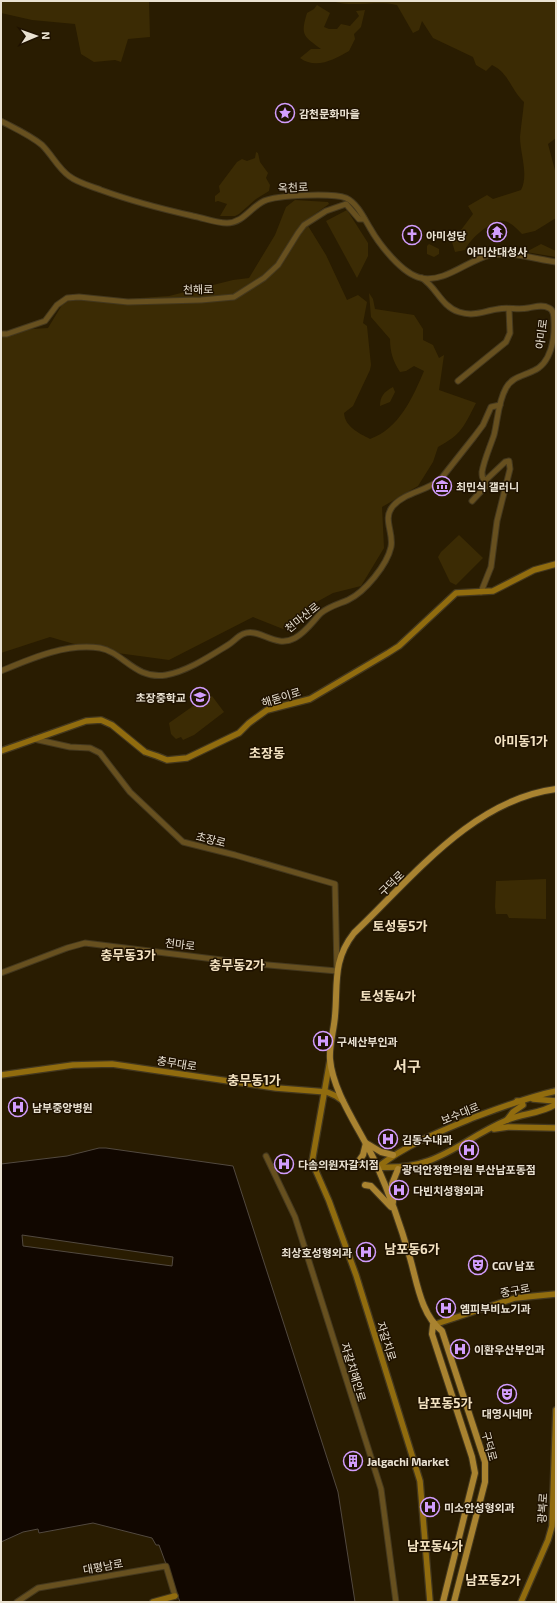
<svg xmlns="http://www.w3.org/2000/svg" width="557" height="1603" viewBox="0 0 557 1603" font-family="'Exo 2','Noto Sans KR',sans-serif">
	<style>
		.green { fill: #3b2b04 }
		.water { fill: #110700; stroke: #52493f; fill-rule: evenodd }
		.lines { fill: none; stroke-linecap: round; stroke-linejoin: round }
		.tertiary-casing { stroke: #44381e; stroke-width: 7 }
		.secondary-casing { stroke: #44381e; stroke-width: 8 }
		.primary-casing { stroke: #44381e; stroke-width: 8 }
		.tertiary { stroke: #67501f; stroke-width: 5 }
		.secondary { stroke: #916c0e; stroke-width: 5.5 }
		.primary { stroke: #a98330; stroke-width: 6 }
		.labels { text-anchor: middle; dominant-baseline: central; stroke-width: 3; stroke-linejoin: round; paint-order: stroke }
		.poi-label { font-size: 11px; font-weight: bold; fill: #eae2d2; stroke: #1f1200; text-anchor: start }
		.street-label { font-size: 11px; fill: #eae2d2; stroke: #1f1200 }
		.quarter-label { font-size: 13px; font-weight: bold; fill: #f3e2c1; stroke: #1f1200 }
		.district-label { font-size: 15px; font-weight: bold; fill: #f3e2c1; stroke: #1f1200 }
	</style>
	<rect width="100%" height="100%" fill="#291c01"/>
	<!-- green -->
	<g class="green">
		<path d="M 1,1 L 149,1 L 150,37 L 128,39 L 121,62 L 115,60 L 94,62 L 81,54 L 75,24 L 32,20 L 1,13 Z"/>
		<path d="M 332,1 L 556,1 L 556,138 L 548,144 L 556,174 L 556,218 L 535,231 L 522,234 C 517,229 511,222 504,221 C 492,219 470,239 465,250 L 455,252 L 452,242 L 473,214 L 468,206 L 487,195 L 493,199 L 521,190 C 529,175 520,153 520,137 C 521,125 523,114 524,102 C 511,90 509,73 492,65 L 486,71 L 476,65 L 473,57 L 433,38 L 422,21 L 419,30 L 413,33 L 397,5 C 376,0 353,8 332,1 Z"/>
		<path d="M 317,5 L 330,13 L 324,27 L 329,29 L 337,29 L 341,24 L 350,26 L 359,16 L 356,11 L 365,10 L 361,27 L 354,34 L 355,39 L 349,51 C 335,59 316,70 300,58 L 311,49 L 321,49 C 304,36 300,36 307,13 L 314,9 Z"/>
		<path d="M 256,152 L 258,153 L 260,162 L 268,173 L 266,178 L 270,185 L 269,191 L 256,199 L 239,214 L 235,216 L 220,216 L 227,204 L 218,201 L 215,202 L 215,196 L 220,192 L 219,186 L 237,162 L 242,159 L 247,161 L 255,158 Z"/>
		<path d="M 295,200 L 328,202 L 329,204 L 305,221 L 326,255 L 347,300 L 358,295 L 367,302 L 363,323 L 367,326 L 371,365 L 370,370 L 353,406 L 344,413 C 345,427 359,433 370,439 C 399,429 413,397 424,371 L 414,366 L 406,371 L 400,372 C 393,361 390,352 390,339 L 371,317 L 369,293 L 373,299 L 375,309 L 414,315 L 423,329 L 423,340 L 433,345 L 439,358 L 444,355 L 439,390 L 476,403 C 464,426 462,434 438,447 L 433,462 L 418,486 L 382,507 L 384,548 L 361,586 L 333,593 L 313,604 L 283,629 L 253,617 L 169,660 L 95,650 L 50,637 L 1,653 L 1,331 L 48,328 L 62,305 L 70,300 L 80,299 L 95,301 L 169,296 L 233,280 L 249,278 L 275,235 L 286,207 Z"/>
		<path d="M 347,210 L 368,243 L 368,256 L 357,278 L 326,221 Z"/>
		<path d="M 429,244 L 439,249 L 439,254 L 434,257 L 427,254 L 427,246 Z"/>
		<path d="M 541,244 L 556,251 L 556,257 L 526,252 Z"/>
		<path d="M 393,387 L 395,392 L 390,402 L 380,406 C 380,396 384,392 393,387 Z"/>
		<path d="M 459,535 L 483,558 L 456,585 L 450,582 L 438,557 L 441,552 Z"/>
		<path d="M 212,696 L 224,712 L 194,735 L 183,740 L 181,737 L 176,739 L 171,734 L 169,723 L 196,704 L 199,706 Z"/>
		<path d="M 546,879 L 546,919 L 509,918 L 507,914 L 496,914 L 495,907 L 496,881 Z"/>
	</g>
	<!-- water -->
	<path class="water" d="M 99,1148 L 106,1148 L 233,1166 L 338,1492 L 355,1602 L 180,1602 L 159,1545 L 156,1545 L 152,1538 L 93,1523 L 39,1533 L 38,1529 L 23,1532 L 1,1542 L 1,1164 L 67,1156 ZM 22,1235 L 173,1257 L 172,1266 L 23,1246 Z"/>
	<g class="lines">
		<defs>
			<g id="tertiary">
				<path d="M 1,121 C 14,128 30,135 42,145 C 52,155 58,168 69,176 C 78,183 91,186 101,190 C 131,201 162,209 193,216 C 204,218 215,223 227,223 C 243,223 251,207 264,201 C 277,195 333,193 346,198 C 357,203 364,218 370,228 C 379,244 402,274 421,278 C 445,283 468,260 490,255 C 511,251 535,259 556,262"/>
				<path d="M 422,278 C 437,288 441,306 459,312 C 474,317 484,311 498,309 C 508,307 518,310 528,308 C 535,307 542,304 549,308 C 554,310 554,316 554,321 C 555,338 551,364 533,371 C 523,376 512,377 506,388 C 498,402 498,419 494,435 C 490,447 484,460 482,472 C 482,476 482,478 485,481 L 487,479 L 505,462 L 509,461 L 510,469 L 497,521 L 491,567 L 481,592"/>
				<path d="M 1,334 L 7,334 L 45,321 L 57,305 L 67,298 L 79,297 L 128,302 L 201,300 L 234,297 L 264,278 L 278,265 L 298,233 L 304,225 L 326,211 L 346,204 L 359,219 L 364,219"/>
				<path d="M 458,381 L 506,342 L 510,333 L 509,309"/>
				<path d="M 472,501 L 485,487 L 485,481"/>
				<path d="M 1,671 C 32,658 66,643 100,648 C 123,652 135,680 166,675 C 188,671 210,656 228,645 C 233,642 238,636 243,634 C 260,627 275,649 295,638 C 306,632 313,621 321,613 C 330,606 339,604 348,600 C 365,592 387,565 391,547 C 394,532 382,519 393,506 C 404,493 426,491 440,480 L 474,437 L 483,425 L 491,407 L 500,405"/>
				<path d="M 1,973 L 67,948 L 85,943 L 246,963 L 337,971 L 335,884 L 235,855 L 183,842 L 130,792 L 100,753 L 90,748 L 70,747 L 34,739"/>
				<path d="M 266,1156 L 295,1217 L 381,1489 L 396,1602"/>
				<path d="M 17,1602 L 38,1588 L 166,1566 L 175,1596"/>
			</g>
			<g id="secondary">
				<path d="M 1,751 L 86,721 L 101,720 L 112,725 L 145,752 L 157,756 L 167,760 L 187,758 L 239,733 L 249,723 L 267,710 L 310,699 L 388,653 L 399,646 L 456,593 L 493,591 L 534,570 L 556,564"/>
				<path d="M 330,1060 L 312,1162 L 329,1201 L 356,1275 L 420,1481 L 430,1602"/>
				<path d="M 1,1075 L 73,1065 L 112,1064 L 276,1088 L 327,1092 L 336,1096 L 343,1101"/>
				<path d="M 533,1099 L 556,1101"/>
				<path d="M 507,1120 L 513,1112 L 523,1105 L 522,1102 L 517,1101"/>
				<path d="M 494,1129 L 508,1127 L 556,1128"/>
				<path d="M 378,1167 C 407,1144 441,1131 475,1117 C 502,1107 528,1097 556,1091"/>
				<path d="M 378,1167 C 438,1171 458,1141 507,1120 C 523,1113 541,1114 556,1104"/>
				<path d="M 433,1325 L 515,1298 L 556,1294"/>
				<path d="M 153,1602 L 175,1596"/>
				<path d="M 521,1602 L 548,1540 L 552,1526 L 556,1410"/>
			</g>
			<g id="primary">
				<path d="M 356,1165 L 363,1155 L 366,1143 L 381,1152 L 393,1155"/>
				<path d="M 365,1185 L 371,1186 L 391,1207"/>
				<path d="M 393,1202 L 392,1184 L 398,1169"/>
				<path d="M 433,1325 L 432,1334 L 472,1457 L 475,1473 L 443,1602"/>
				<path d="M 454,1602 L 485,1482 L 485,1462 L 442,1331 C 421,1315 417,1282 410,1258 C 401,1227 390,1195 377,1166 C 363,1133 333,1095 330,1059 C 329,1045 334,1030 335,1016 C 338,984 332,961 354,933 C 412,878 472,800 556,789"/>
			</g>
		</defs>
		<!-- tertiary casing -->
		<use href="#tertiary" class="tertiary-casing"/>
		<!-- secondary casing -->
		<use href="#secondary" class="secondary-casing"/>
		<!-- primary casing -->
		<use href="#primary" class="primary-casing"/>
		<!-- tertiary -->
		<use href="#tertiary" class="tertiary"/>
		<!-- secondary -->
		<use href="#secondary" class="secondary"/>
		<!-- primary -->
		<use href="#primary" class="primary"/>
	</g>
	<!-- icons -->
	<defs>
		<symbol id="sight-ring" viewBox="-11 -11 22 22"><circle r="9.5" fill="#1f1200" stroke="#d29dfd" stroke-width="1.5"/><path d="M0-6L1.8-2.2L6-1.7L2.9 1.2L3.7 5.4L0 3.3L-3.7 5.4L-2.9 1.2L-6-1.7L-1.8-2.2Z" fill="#d29dfd"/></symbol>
		<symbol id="temple-ring" viewBox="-11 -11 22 22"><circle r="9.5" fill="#1f1200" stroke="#d29dfd" stroke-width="1.5"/><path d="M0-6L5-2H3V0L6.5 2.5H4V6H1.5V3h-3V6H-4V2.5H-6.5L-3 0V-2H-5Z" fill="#d29dfd"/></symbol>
		<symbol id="church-ring" viewBox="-11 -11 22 22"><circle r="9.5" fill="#1f1200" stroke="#d29dfd" stroke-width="1.5"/><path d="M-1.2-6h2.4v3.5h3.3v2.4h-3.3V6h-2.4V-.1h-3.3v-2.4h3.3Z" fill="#d29dfd"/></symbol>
		<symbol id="museum-ring" viewBox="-11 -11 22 22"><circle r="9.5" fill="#1f1200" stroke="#d29dfd" stroke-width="1.5"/><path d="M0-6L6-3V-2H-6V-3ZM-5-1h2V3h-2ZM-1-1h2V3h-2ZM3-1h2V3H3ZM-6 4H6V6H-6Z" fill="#d29dfd"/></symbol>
		<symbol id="school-ring" viewBox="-11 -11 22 22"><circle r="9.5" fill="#1f1200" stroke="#d29dfd" stroke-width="1.5"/><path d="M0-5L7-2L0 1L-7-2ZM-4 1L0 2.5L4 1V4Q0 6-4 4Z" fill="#d29dfd"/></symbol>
		<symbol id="hospital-ring" viewBox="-11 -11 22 22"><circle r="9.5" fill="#1f1200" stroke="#d29dfd" stroke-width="1.5"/><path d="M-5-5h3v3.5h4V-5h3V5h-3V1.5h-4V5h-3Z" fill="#d29dfd"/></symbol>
		<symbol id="theatre-ring" viewBox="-11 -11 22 22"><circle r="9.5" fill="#1f1200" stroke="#d29dfd" stroke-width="1.5"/><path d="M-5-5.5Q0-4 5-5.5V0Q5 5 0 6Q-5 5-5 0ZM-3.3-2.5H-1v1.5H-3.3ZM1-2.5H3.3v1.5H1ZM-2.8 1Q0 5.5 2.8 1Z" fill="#d29dfd"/></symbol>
		<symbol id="building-ring" viewBox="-11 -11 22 22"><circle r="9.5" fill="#1f1200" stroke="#d29dfd" stroke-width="1.5"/><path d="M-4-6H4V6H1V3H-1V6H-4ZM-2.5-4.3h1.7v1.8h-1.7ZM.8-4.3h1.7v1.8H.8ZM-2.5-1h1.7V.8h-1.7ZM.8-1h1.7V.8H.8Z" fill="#d29dfd"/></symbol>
	</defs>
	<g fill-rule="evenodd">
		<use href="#sight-ring" x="274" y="102" width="22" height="22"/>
		<use href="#temple-ring" x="486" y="221" width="22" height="22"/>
		<use href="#church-ring" x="401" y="224" width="22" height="22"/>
		<use href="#museum-ring" x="431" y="475" width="22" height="22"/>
		<use href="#school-ring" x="189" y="686" width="22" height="22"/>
		<use href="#hospital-ring" x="312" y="1030" width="22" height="22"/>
		<use href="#hospital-ring" x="7" y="1096" width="22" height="22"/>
		<use href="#hospital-ring" x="377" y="1128" width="22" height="22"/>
		<use href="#hospital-ring" x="458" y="1139" width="22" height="22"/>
		<use href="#hospital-ring" x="273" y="1153" width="22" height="22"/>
		<use href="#hospital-ring" x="388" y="1179" width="22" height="22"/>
		<use href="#hospital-ring" x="355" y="1241" width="22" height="22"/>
		<use href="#theatre-ring" x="467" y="1254" width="22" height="22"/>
		<use href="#hospital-ring" x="435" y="1297" width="22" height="22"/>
		<use href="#hospital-ring" x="449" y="1338" width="22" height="22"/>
		<use href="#theatre-ring" x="496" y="1383" width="22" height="22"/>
		<use href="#building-ring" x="342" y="1450" width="22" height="22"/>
		<use href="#hospital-ring" x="419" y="1496" width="22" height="22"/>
	</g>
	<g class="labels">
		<!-- poi labels -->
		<g class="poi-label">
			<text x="299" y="113">감천문화마을</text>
			<text x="426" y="235">아미성당</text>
			<text x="497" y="251" text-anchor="middle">아미산대성사</text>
			<text x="456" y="486">최민식 갤러니</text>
			<text x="186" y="697" text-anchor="end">초장중학교</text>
			<text x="337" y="1041">구세산부인과</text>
			<text x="32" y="1107">남부중앙병원</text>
			<text x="402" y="1139">김동수내과</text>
			<text x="298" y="1164">다솜의원자갈치점</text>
			<text x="469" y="1169" text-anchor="middle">광덕안정한의원 부산남포동점</text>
			<text x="413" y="1190">다빈치성형외과</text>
			<text x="352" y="1252" text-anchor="end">최상호성형외과</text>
			<text x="492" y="1265">CGV 남포</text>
			<text x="460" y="1308">엠피부비뇨기과</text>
			<text x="474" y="1349">이환우산부인과</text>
			<text x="507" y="1413" text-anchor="middle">대영시네마</text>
			<text x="367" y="1461">Jalgachi Market</text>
			<text x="444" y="1507">미소안성형외과</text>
		</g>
		<!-- street labels -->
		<g class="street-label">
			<text transform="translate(293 187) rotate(-2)">옥천로</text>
			<text transform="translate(198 289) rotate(-1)">천해로</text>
			<text transform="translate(541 334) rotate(-83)">아미로</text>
			<text transform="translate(302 617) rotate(-39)">천마산로</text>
			<text transform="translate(281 697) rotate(-17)">해돋이로</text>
			<text transform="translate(211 839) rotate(14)">초장로</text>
			<text transform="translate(391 883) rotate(-44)">구덕로</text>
			<text transform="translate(180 944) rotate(7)">천마로</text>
			<text transform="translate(177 1063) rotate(9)">충무대로</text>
			<text transform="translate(460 1113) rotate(-22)">보수대로</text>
			<text transform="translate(515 1290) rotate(-11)">중구로</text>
			<text transform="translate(387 1341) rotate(72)">자갈치로</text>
			<text transform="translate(354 1372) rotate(73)">자갈치해안로</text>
			<text transform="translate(490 1446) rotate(75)">구덕로</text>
			<text transform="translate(542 1508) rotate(-87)">광복로</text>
			<text transform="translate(103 1566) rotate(-10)">대평남로</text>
		</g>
		<!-- quarter labels -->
		<g class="quarter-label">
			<text x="521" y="741">아미동1가</text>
			<text x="267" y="753">초장동</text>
			<text x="400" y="926">토성동5가</text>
			<text x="128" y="955">충무동3가</text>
			<text x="237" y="965">충무동2가</text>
			<text x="388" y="996">토성동4가</text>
			<text x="254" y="1080">충무동1가</text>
			<text x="412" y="1249">남포동6가</text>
			<text x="445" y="1403">남포동5가</text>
			<text x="435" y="1546">남포동4가</text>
			<text x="493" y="1580">남포동2가</text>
		</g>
		<!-- district labels -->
		<g class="district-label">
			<text x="407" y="1066">서구</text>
		</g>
	</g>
	<!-- border -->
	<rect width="557" height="1603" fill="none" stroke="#eae2d2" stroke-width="4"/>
	<!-- north arrow -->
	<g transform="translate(36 36) rotate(88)" stroke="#1f1200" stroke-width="3" paint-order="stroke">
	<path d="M0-3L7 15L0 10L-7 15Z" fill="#eae2d2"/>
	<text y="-6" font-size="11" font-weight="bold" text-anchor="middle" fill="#eae2d2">N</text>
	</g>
</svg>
